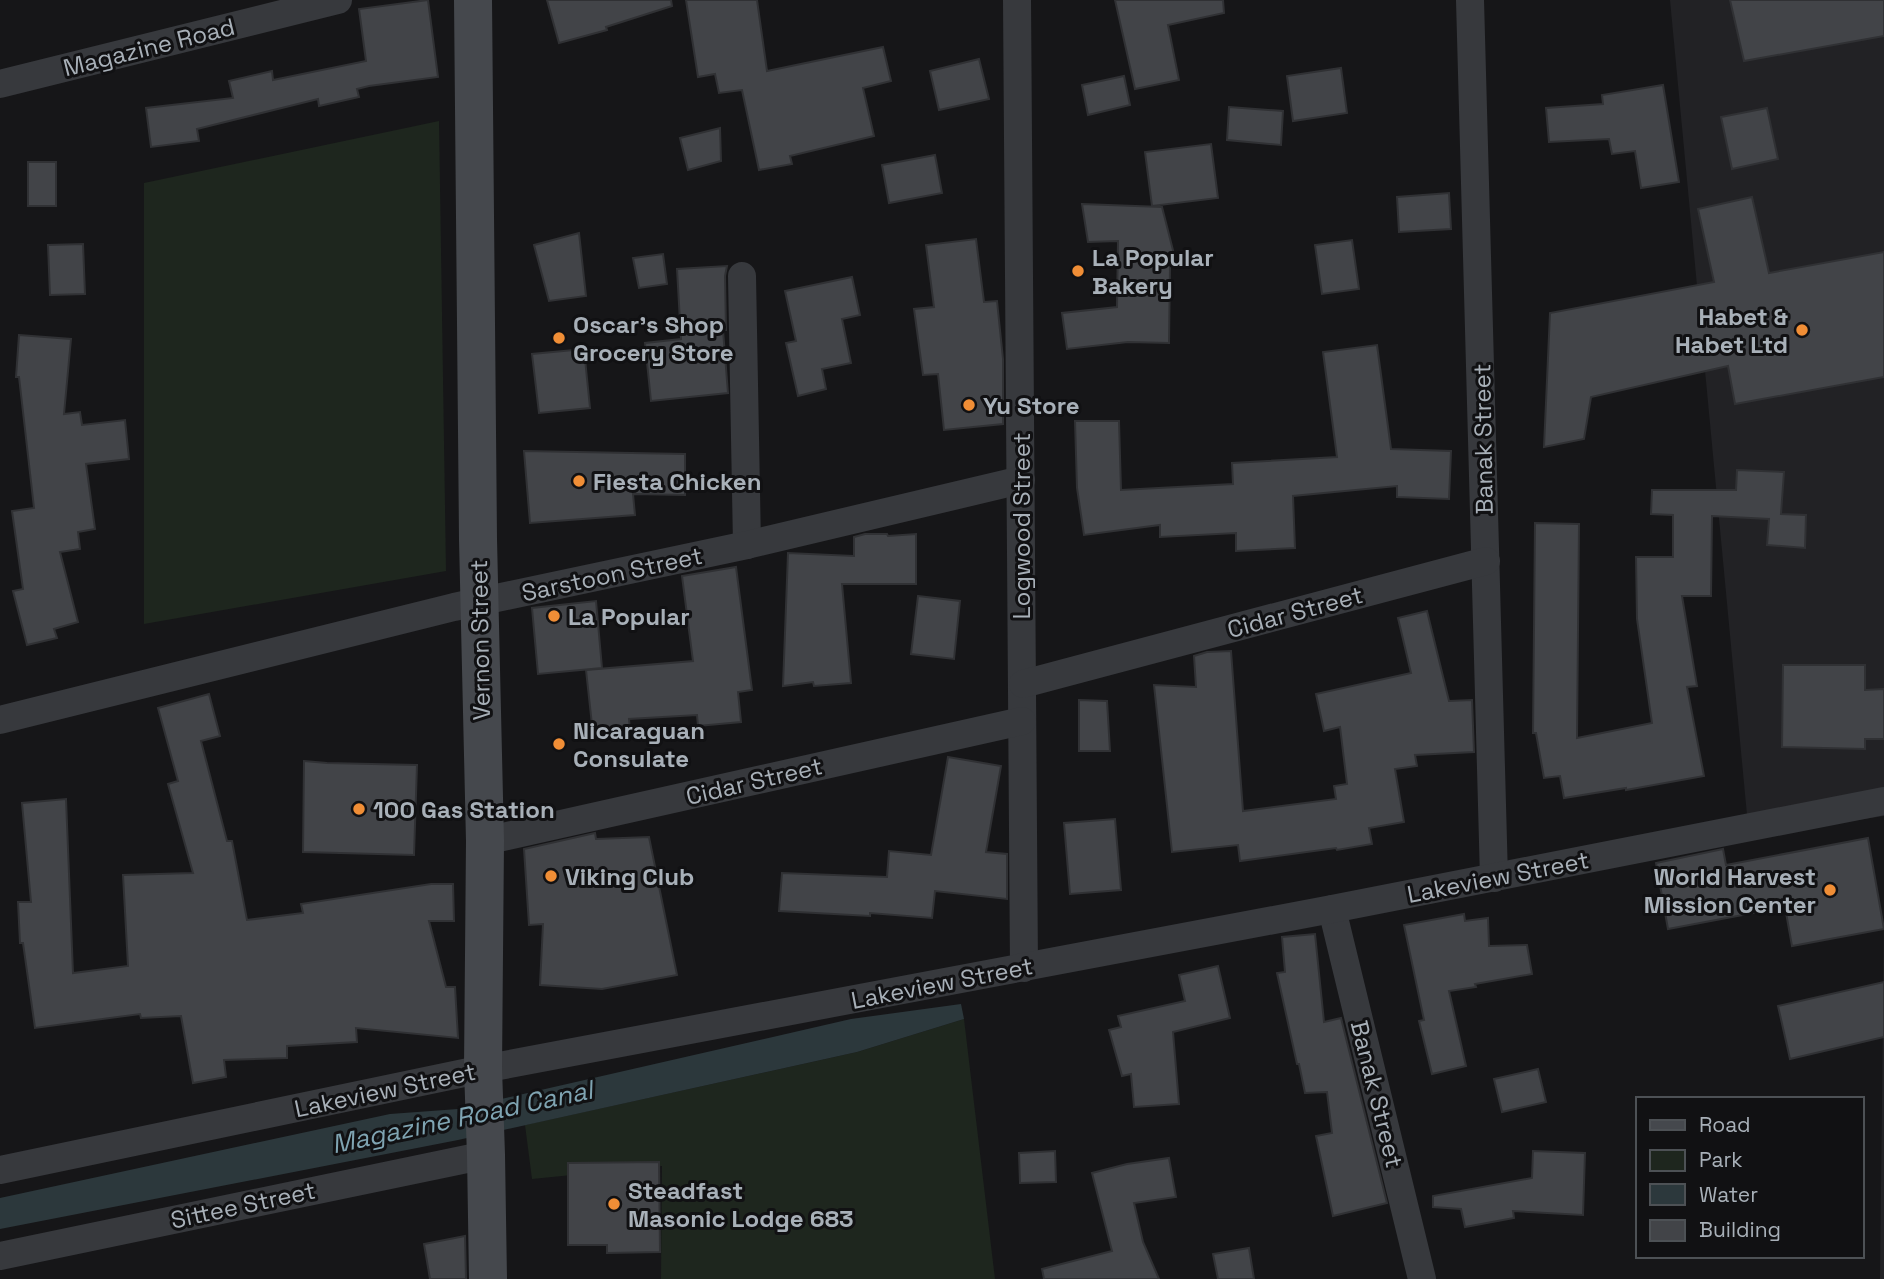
<svg xmlns="http://www.w3.org/2000/svg" width="1884" height="1279" viewBox="0 0 1884 1279" font-family="'Space Grotesk',sans-serif">
	<style>
		.built { fill: #222225 }
		.green { fill: #1e261e }
		.water { fill: #2c383c }
		.building { fill: #424448; stroke: #303134; stroke-width: 2 }
		.lines { fill: none; stroke-linecap: round; stroke-linejoin: round }
		.minor { stroke: #37393d; stroke-width: 28 }
		.secondary { stroke: #45484d; stroke-width: 38 }
		.poi-dot { fill: #f08e36; stroke: #111113; stroke-width: 2.5 }
		.labels { text-anchor: middle; dominant-baseline: central; stroke-width: 6; stroke-linejoin: round; paint-order: stroke }
		.street-label { font-size: 24px; fill: #a8b0b8; stroke: #111113 }
		.poi-label { font-size: 24px; font-weight: bold; fill: #a8b0b8; stroke: #111113; text-anchor: start }
		.water-label { font-size: 26px; font-style: italic; fill: #7fa4b2; stroke: #111113 }
	</style>
	<rect width="100%" height="100%" fill="#161618"/>
	<!-- built -->
	<g class="built">
		<path d="M 1670,0 L 1884,0 L 1884,816 L 1749,836 Z"/>
		<path d="M 1884,921 L 1884,1279 L 1880,1279 Z"/>
	</g>
	<!-- green -->
	<g class="green">
		<path d="M 439,121 L 446,571 L 144,624 L 144,183 Z"/>
		<path d="M 964,1019 L 995,1279 L 661,1279 L 662,1166 L 532,1179 L 525,1125 L 857,1052 Z"/>
	</g>
	<!-- water -->
	<path class="water" d="M 961,1004 L 964,1019 L 857,1052 L 458,1140 L 0,1229 L 0,1198 L 390,1114 L 458,1109 L 851,1019 Z"/>
	<!-- building -->
	<g class="building">
		<path d="M 428,0 L 438,77 L 369,86 L 357,89 L 359,97 L 319,106 L 318,99 L 197,129 L 199,141 L 151,147 L 146,108 L 233,98 L 229,81 L 272,71 L 273,80 L 366,61 L 359,9 Z"/>
		<path d="M 547,0 L 671,0 L 672,6 L 606,27 L 607,30 L 559,43 Z"/>
		<path d="M 686,0 L 757,0 L 767,71 L 883,47 L 891,81 L 863,88 L 874,136 L 790,156 L 792,164 L 759,170 L 742,90 L 719,93 L 715,74 L 698,77 Z"/>
		<path d="M 1115,0 L 1223,0 L 1224,13 L 1168,25 L 1179,80 L 1135,89 Z"/>
		<path d="M 1730,0 L 1884,0 L 1884,36 L 1744,61 Z"/>
		<path d="M 979,59 L 989,99 L 939,110 L 930,71 Z"/>
		<path d="M 1341,68 L 1347,113 L 1293,121 L 1287,76 Z"/>
		<path d="M 1124,76 L 1130,105 L 1088,115 L 1082,85 Z"/>
		<path d="M 1663,85 L 1679,182 L 1641,188 L 1635,151 L 1612,154 L 1609,139 L 1549,142 L 1546,108 L 1603,104 L 1602,95 Z"/>
		<path d="M 1229,107 L 1283,111 L 1281,145 L 1227,140 Z"/>
		<path d="M 1767,108 L 1778,159 L 1732,169 L 1721,117 Z"/>
		<path d="M 720,128 L 721,161 L 688,170 L 680,138 Z"/>
		<path d="M 1211,144 L 1218,198 L 1152,206 L 1145,152 Z"/>
		<path d="M 935,155 L 942,193 L 889,203 L 882,165 Z"/>
		<rect x="28" y="162" width="28" height="44"/>
		<path d="M 1449,193 L 1451,229 L 1399,232 L 1397,197 Z"/>
		<path d="M 1752,197 L 1769,273 L 1884,252 L 1884,377 L 1735,404 L 1728,366 L 1591,397 L 1584,439 L 1544,447 L 1550,313 L 1714,282 L 1698,209 Z"/>
		<path d="M 1082,204 L 1162,207 L 1177,266 L 1170,267 L 1169,343 L 1128,342 L 1067,349 L 1062,313 L 1117,307 L 1118,241 L 1088,242 Z"/>
		<path d="M 579,233 L 586,296 L 549,301 L 534,245 Z"/>
		<path d="M 976,239 L 984,302 L 997,301 L 1003,359 L 1003,424 L 944,430 L 938,374 L 923,375 L 914,309 L 934,307 L 926,245 Z"/>
		<path d="M 1352,240 L 1359,289 L 1322,294 L 1315,245 Z"/>
		<path d="M 83,244 L 85,294 L 50,295 L 48,245 Z"/>
		<path d="M 663,254 L 667,284 L 639,288 L 633,258 Z"/>
		<path d="M 727,266 L 725,276 L 726,330 L 723,330 L 728,393 L 651,401 L 645,343 L 681,339 L 677,269 Z"/>
		<path d="M 852,277 L 860,315 L 842,319 L 851,363 L 822,369 L 826,389 L 798,396 L 786,343 L 796,341 L 785,291 Z"/>
		<path d="M 19,335 L 71,339 L 64,414 L 80,412 L 82,425 L 125,420 L 129,459 L 86,464 L 95,529 L 78,532 L 80,549 L 60,552 L 78,622 L 54,629 L 57,638 L 27,645 L 13,591 L 23,589 L 12,511 L 34,508 L 19,377 L 16,377 Z"/>
		<path d="M 1377,345 L 1391,449 L 1451,451 L 1449,499 L 1397,497 L 1397,486 L 1293,496 L 1295,548 L 1236,551 L 1236,533 L 1160,537 L 1160,525 L 1084,535 L 1077,488 L 1075,421 L 1119,421 L 1121,490 L 1233,484 L 1232,463 L 1337,457 L 1323,352 Z"/>
		<path d="M 584,349 L 590,408 L 539,413 L 532,354 Z"/>
		<path d="M 524,451 L 685,454 L 685,495 L 633,494 L 635,515 L 530,523 Z"/>
		<path d="M 1737,470 L 1784,472 L 1781,514 L 1806,515 L 1805,548 L 1767,545 L 1769,519 L 1712,516 L 1711,596 L 1682,596 L 1697,686 L 1687,687 L 1704,776 L 1626,790 L 1626,788 L 1564,798 L 1560,776 L 1544,778 L 1536,733 L 1533,733 L 1535,523 L 1579,524 L 1577,738 L 1652,723 L 1637,619 L 1636,557 L 1673,557 L 1673,515 L 1651,514 L 1652,490 L 1736,490 Z"/>
		<path d="M 865,534 L 887,534 L 888,536 L 916,534 L 916,584 L 842,584 L 851,683 L 814,686 L 813,682 L 783,686 L 788,553 L 854,556 L 854,537 Z"/>
		<path d="M 736,567 L 752,690 L 738,692 L 741,722 L 698,726 L 697,715 L 629,719 L 630,730 L 593,734 L 586,670 L 693,661 L 682,576 Z"/>
		<path d="M 918,596 L 960,601 L 954,659 L 911,654 Z"/>
		<path d="M 596,601 L 602,668 L 538,674 L 532,608 Z"/>
		<path d="M 1427,611 L 1449,701 L 1472,700 L 1474,752 L 1415,755 L 1417,766 L 1395,769 L 1404,822 L 1369,828 L 1372,844 L 1337,850 L 1336,848 L 1240,861 L 1238,845 L 1172,852 L 1154,685 L 1196,687 L 1194,656 L 1207,652 L 1231,651 L 1243,811 L 1336,799 L 1334,786 L 1347,784 L 1340,727 L 1324,731 L 1316,694 L 1411,673 L 1398,618 Z"/>
		<path d="M 1783,665 L 1865,665 L 1865,690 L 1884,689 L 1884,739 L 1865,739 L 1865,749 L 1782,747 Z"/>
		<path d="M 209,694 L 220,736 L 201,741 L 227,841 L 232,841 L 247,920 L 303,913 L 301,904 L 431,884 L 453,884 L 454,921 L 429,921 L 446,987 L 455,987 L 458,1038 L 356,1028 L 357,1042 L 287,1046 L 287,1058 L 224,1060 L 226,1077 L 193,1083 L 181,1016 L 141,1018 L 140,1014 L 35,1028 L 23,943 L 20,943 L 18,902 L 31,902 L 22,803 L 66,799 L 73,973 L 128,966 L 123,875 L 193,873 L 168,784 L 178,781 L 158,708 Z"/>
		<path d="M 1079,700 L 1107,701 L 1110,751 L 1079,751 Z"/>
		<path d="M 948,757 L 1001,766 L 986,852 L 1007,854 L 1007,899 L 935,891 L 932,918 L 870,913 L 870,916 L 779,911 L 782,873 L 887,877 L 889,851 L 931,855 Z"/>
		<path d="M 304,761 L 327,763 L 417,765 L 414,855 L 303,852 Z"/>
		<path d="M 1115,819 L 1121,890 L 1070,894 L 1064,823 Z"/>
		<path d="M 595,833 L 596,839 L 649,837 L 677,975 L 602,989 L 540,985 L 543,924 L 529,925 L 524,849 Z"/>
		<path d="M 1868,838 L 1884,929 L 1792,946 L 1785,907 L 1668,929 L 1656,863 L 1723,849 L 1726,865 Z"/>
		<path d="M 1464,914 L 1465,921 L 1488,918 L 1489,946 L 1527,945 L 1532,974 L 1475,984 L 1476,987 L 1449,991 L 1466,1066 L 1432,1074 L 1419,1021 L 1424,1020 L 1404,925 Z"/>
		<path d="M 1315,934 L 1324,1022 L 1341,1018 L 1387,1203 L 1333,1216 L 1316,1136 L 1332,1133 L 1327,1092 L 1305,1093 L 1299,1064 L 1297,1064 L 1277,973 L 1285,972 L 1282,937 Z"/>
		<path d="M 1218,966 L 1230,1018 L 1173,1032 L 1179,1104 L 1134,1107 L 1131,1074 L 1122,1076 L 1109,1030 L 1121,1027 L 1118,1016 L 1185,1001 L 1179,975 Z"/>
		<path d="M 1884,982 L 1884,1037 L 1790,1059 L 1778,1006 Z"/>
		<path d="M 1538,1069 L 1546,1102 L 1502,1112 L 1494,1079 Z"/>
		<path d="M 1055,1151 L 1056,1182 L 1020,1183 L 1019,1153 Z"/>
		<path d="M 1533,1151 L 1585,1153 L 1583,1215 L 1513,1211 L 1514,1218 L 1465,1227 L 1461,1209 L 1433,1207 L 1433,1196 L 1532,1178 Z"/>
		<path d="M 1169,1158 L 1176,1197 L 1134,1203 L 1143,1242 L 1159,1279 L 1044,1279 L 1042,1269 L 1112,1251 L 1092,1173 L 1127,1164 Z"/>
		<path d="M 659,1162 L 660,1252 L 607,1253 L 607,1245 L 568,1245 L 568,1163 Z"/>
		<path d="M 465,1236 L 466,1279 L 430,1279 L 424,1244 Z"/>
		<path d="M 1249,1248 L 1254,1279 L 1218,1279 L 1213,1254 Z"/>
	</g>
	<g class="lines">
		<!-- minor -->
		<g class="minor">
			<path d="M 1017,0 L 1024,968"/>
			<path d="M 1470,0 L 1494,878"/>
			<path d="M 0,84 L 338,0"/>
			<path d="M 742,276 L 747,545"/>
			<path d="M 1023,684 L 1486,561"/>
			<path d="M 0,720 L 454,607 L 747,545 L 1021,480"/>
			<path d="M 485,841 L 1022,721"/>
			<path d="M 1332,909 L 1422,1279"/>
			<path d="M 0,1170 L 483,1069 L 1332,909 L 1884,801"/>
			<path d="M 0,1256 L 486,1155"/>
		</g>
		<!-- secondary -->
		<path class="secondary" d="M 473,0 L 478,539 L 485,841 L 483,1069 L 486,1155 L 488,1279"/>
	</g>
	<!-- markers -->
	<g class="poi-dot">
		<circle cx="1078" cy="271" r="7"/>
		<circle cx="1802" cy="330" r="7"/>
		<circle cx="559" cy="338" r="7"/>
		<circle cx="969" cy="405" r="7"/>
		<circle cx="579" cy="481" r="7"/>
		<circle cx="554" cy="616" r="7"/>
		<circle cx="559" cy="744" r="7"/>
		<circle cx="359" cy="809" r="7"/>
		<circle cx="551" cy="876" r="7"/>
		<circle cx="1830" cy="890" r="7"/>
		<circle cx="614" cy="1204" r="7"/>
	</g>
	<g class="labels">
		<!-- street labels -->
		<g class="street-label">
			<text transform="translate(149 47) rotate(-14)">Magazine Road</text>
			<text transform="translate(1483 439) rotate(-91)">Banak Street</text>
			<text transform="translate(1021 526) rotate(-90)">Logwood Street</text>
			<text transform="translate(612 574) rotate(-12)">Sarstoon Street</text>
			<text transform="translate(1295 612) rotate(-15)">Cidar Street</text>
			<text transform="translate(480 640) rotate(-91)">Vernon Street</text>
			<text transform="translate(754 781) rotate(-13)">Cidar Street</text>
			<text transform="translate(1498 877) rotate(-11)">Lakeview Street</text>
			<text transform="translate(942 983) rotate(-11)">Lakeview Street</text>
			<text transform="translate(385 1090) rotate(-12)">Lakeview Street</text>
			<text transform="translate(1377 1094) rotate(76)">Banak Street</text>
			<text transform="translate(243 1205) rotate(-12)">Sittee Street</text>
		</g>
		<!-- poi labels -->
		<g class="poi-label">
			<text x="1092" y="257">La Popular<tspan x="1092" dy="28">Bakery</tspan></text>
			<text x="1788" y="316" text-anchor="end">Habet &amp;<tspan x="1788" dy="28">Habet Ltd</tspan></text>
			<text x="573" y="324">Oscar's Shop<tspan x="573" dy="28">Grocery Store</tspan></text>
			<text x="983" y="405">Yu Store</text>
			<text x="593" y="481">Fiesta Chicken</text>
			<text x="568" y="616">La Popular</text>
			<text x="573" y="730">Nicaraguan<tspan x="573" dy="28">Consulate</tspan></text>
			<text x="373" y="809">100 Gas Station</text>
			<text x="565" y="876">Viking Club</text>
			<text x="1816" y="876" text-anchor="end">World Harvest<tspan x="1816" dy="28">Mission Center</tspan></text>
			<text x="628" y="1190">Steadfast<tspan x="628" dy="28">Masonic Lodge 683</tspan></text>
		</g>
		<!-- water labels -->
		<g class="water-label">
			<text transform="translate(462 1117) rotate(-12)">Magazine Road Canal</text>
		</g>
	</g>
	<!-- legend -->
	<rect x="1636" y="1097" width="228" height="161" fill="#111113" stroke="#4d5155" stroke-width="2"/>
	<rect x="1650" y="1120" width="35" height="10" fill="#45484d" stroke="#4d5155" stroke-width="2"/>
	<text x="1699" y="1132" font-size="21" fill="#a8b0b8">Road</text>
	<rect x="1650" y="1150" width="35" height="21" fill="#1e261e" stroke="#4d5155" stroke-width="2"/>
	<text x="1699" y="1167" font-size="21" fill="#a8b0b8">Park</text>
	<rect x="1650" y="1184" width="35" height="21" fill="#2c383c" stroke="#4d5155" stroke-width="2"/>
	<text x="1699" y="1202" font-size="21" fill="#a8b0b8">Water</text>
	<rect x="1650" y="1220" width="35" height="21" fill="#424448" stroke="#4d5155" stroke-width="2"/>
	<text x="1699" y="1237" font-size="21" fill="#a8b0b8">Building</text>
</svg>
